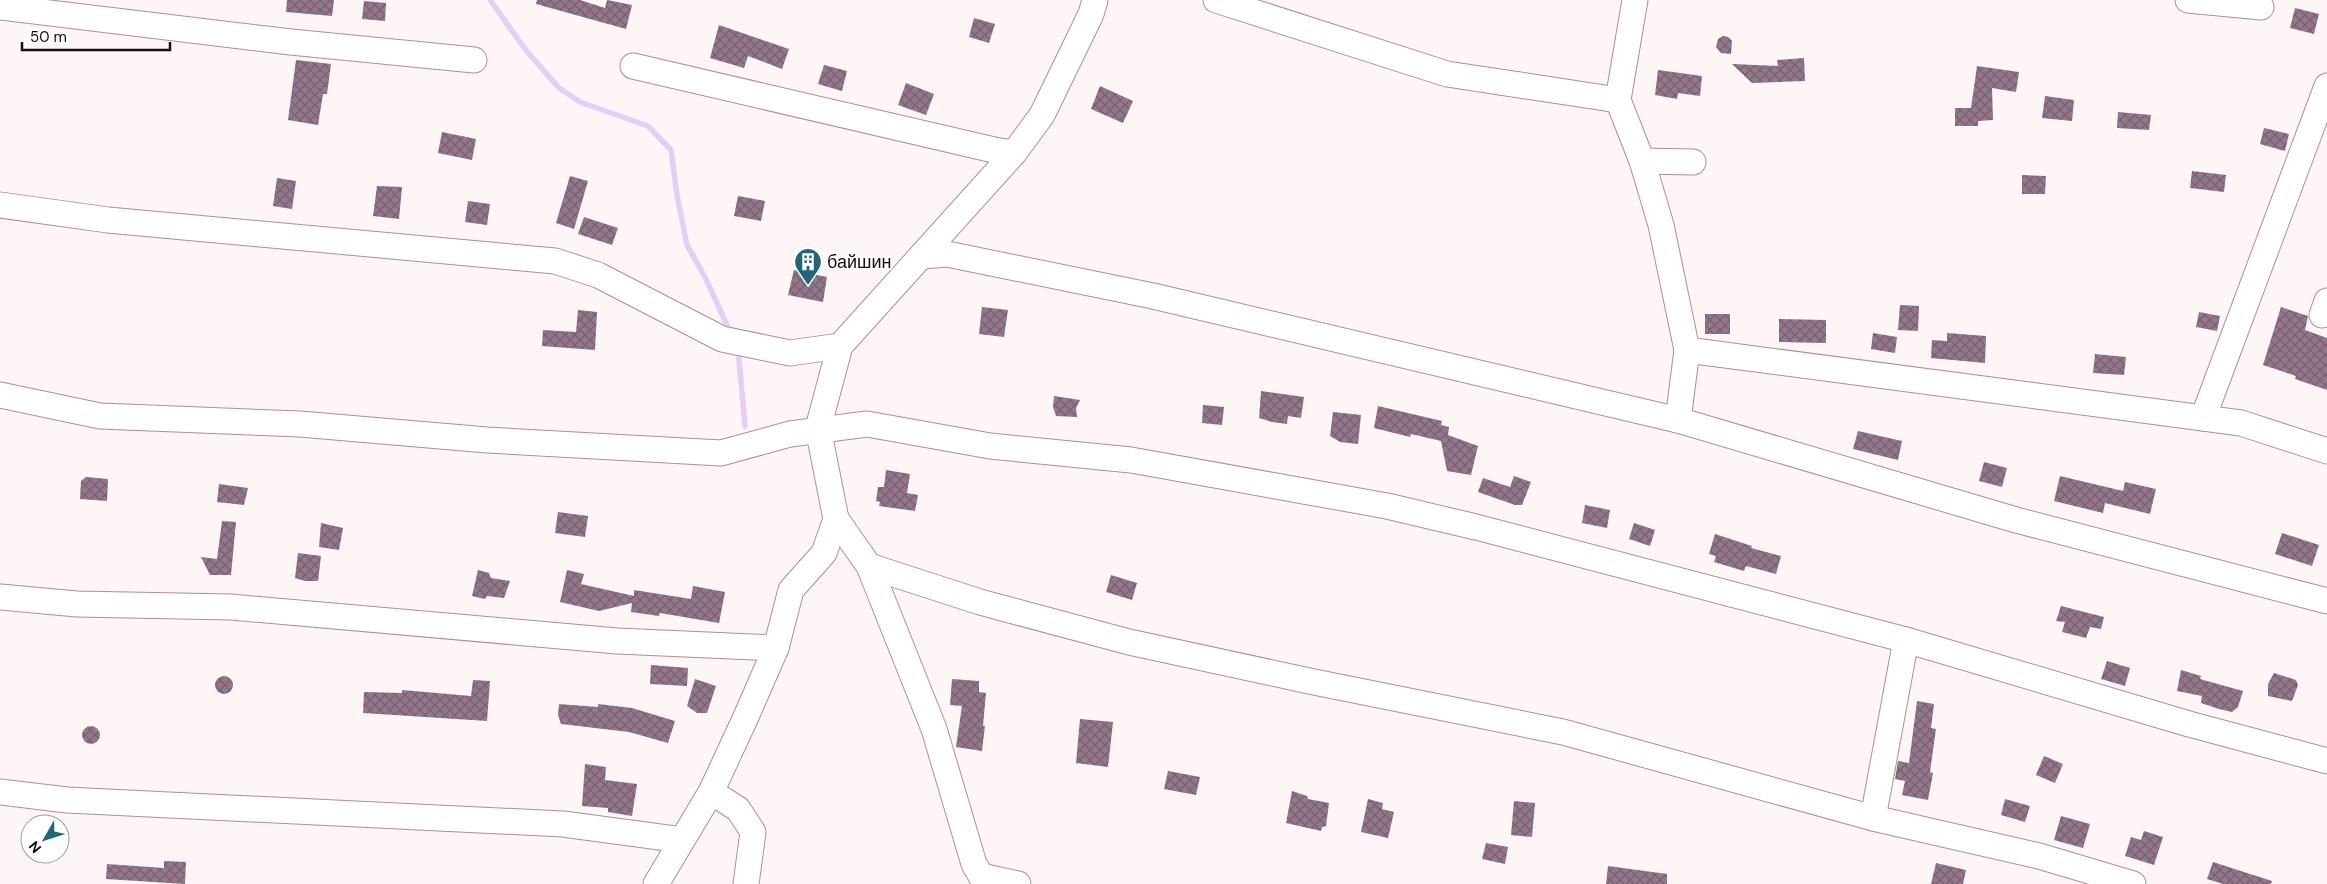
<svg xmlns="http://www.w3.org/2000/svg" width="2327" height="884" viewBox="0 0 2327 884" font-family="'DM Sans',sans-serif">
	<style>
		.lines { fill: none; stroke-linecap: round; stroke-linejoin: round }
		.stream { stroke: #e3cef6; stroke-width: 5.5 }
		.building { fill: url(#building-cross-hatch) }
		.minor-casing { stroke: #b18d93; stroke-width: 27 }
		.minor { stroke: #fff; stroke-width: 25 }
		.labels { text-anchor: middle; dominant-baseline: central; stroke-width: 4; stroke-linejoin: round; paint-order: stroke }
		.poi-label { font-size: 18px; fill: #190c0e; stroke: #fff; text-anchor: start }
	</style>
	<defs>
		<pattern id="building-cross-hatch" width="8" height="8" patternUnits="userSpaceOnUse" patternTransform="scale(1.25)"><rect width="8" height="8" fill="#93778a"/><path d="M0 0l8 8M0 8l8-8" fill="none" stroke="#77606f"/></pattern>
	</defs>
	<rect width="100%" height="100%" fill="#fef5f6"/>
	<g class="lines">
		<!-- stream -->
		<g class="stream">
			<path d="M 490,0 L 525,49 L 559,88 L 580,102 L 648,126 L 671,150 L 677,195 L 687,245 L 706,279 L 731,334"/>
			<path d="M 738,349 L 745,426"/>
		</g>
	</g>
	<!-- building -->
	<g class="building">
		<path d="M 287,0 L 334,0 L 332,16 L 286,12 Z"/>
		<path d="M 537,0 L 580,0 L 605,8 L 607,0 L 632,5 L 626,29 L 536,4 Z"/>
		<path d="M 364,1 L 386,3 L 385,21 L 362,19 Z"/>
		<path d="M 2295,8 L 2319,14 L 2314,34 L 2290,28 Z"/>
		<path d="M 974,18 L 995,24 L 989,43 L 969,37 Z"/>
		<path d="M 719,25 L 789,49 L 782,69 L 748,56 L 744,68 L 710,58 Z"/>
		<path d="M 1723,36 L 1728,37 L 1732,41 L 1731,54 L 1721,53 L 1716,47 L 1718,39 Z"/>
		<path d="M 1804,58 L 1805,81 L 1752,83 L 1732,64 L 1778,66 L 1777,60 Z"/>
		<path d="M 296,60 L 331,64 L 327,94 L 323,94 L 318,125 L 288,120 Z"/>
		<path d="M 824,65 L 847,71 L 842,91 L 818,84 Z"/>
		<path d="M 1977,66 L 2019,72 L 2016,92 L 1992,88 L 1993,120 L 1978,121 L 1978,126 L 1955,126 L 1955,108 L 1971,108 Z"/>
		<path d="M 1658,70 L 1702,76 L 1700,96 L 1678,93 L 1677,99 L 1655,95 Z"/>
		<path d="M 906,83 L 934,94 L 926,115 L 898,105 Z"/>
		<path d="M 1100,86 L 1133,101 L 1123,123 L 1091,109 Z"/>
		<path d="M 2045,96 L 2074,100 L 2072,121 L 2042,118 Z"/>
		<path d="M 2118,112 L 2151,115 L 2149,130 L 2117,128 Z"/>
		<path d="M 2264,128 L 2289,134 L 2285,151 L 2260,144 Z"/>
		<path d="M 442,132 L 476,139 L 472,160 L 438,153 Z"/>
		<path d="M 2192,171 L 2226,175 L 2224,192 L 2190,188 Z"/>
		<path d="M 2022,175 L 2046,176 L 2045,194 L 2022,194 Z"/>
		<path d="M 570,176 L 588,181 L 574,229 L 556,223 Z"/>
		<path d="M 277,178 L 296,181 L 292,209 L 273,206 Z"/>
		<path d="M 377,186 L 402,187 L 399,219 L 373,216 Z"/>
		<path d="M 738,196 L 765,201 L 761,221 L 734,216 Z"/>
		<path d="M 468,201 L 490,204 L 487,225 L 465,222 Z"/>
		<path d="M 584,217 L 618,228 L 612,245 L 578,234 Z"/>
		<path d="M 794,270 L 827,277 L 823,302 L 788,295 Z"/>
		<path d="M 1900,305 L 1919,306 L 1918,331 L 1898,330 Z"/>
		<path d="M 982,307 L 1008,310 L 1004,337 L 979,334 Z"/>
		<path d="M 2281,307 L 2308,316 L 2305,330 L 2327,338 L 2327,390 L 2295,379 L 2296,376 L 2263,365 Z"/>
		<path d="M 578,310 L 597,312 L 595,350 L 542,346 L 543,330 L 576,332 Z"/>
		<path d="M 2199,312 L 2220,316 L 2217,331 L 2196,327 Z"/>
		<rect x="1705" y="314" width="25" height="20"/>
		<path d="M 1779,319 L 1826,320 L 1826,343 L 1779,342 Z"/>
		<path d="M 1873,333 L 1897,337 L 1895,353 L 1871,349 Z"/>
		<path d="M 1947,333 L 1986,336 L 1985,363 L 1931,358 L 1932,340 L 1947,341 Z"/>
		<path d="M 2095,354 L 2126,357 L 2124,375 L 2093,373 Z"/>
		<path d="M 1261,391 L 1304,397 L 1301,418 L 1288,416 L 1287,424 L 1272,422 L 1259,418 Z"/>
		<path d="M 1054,396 L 1080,400 L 1076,408 L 1077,417 L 1056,416 L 1053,407 Z"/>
		<path d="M 1203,405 L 1224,407 L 1222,425 L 1202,423 Z"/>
		<path d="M 1378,406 L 1442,421 L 1441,425 L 1449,427 L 1448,435 L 1478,446 L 1471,475 L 1447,471 L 1441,441 L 1411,434 L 1410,437 L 1374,428 Z"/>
		<path d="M 1333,412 L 1361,415 L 1358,444 L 1340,442 L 1330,436 Z"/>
		<path d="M 1858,431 L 1902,441 L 1898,460 L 1853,449 Z"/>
		<path d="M 1984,462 L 2007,468 L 2002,487 L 1979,481 Z"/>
		<path d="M 886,470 L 910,474 L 907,493 L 918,495 L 915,511 L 879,506 L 880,502 L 876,501 L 878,487 L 884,487 Z"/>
		<path d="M 1514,476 L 1531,482 L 1522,505 L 1515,505 L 1478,492 L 1483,478 L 1510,487 Z"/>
		<path d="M 2060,476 L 2123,491 L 2125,482 L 2156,489 L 2150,514 L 2105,503 L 2103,513 L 2054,501 Z"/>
		<path d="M 86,477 L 108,479 L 107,501 L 80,499 L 81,481 Z"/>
		<path d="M 219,484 L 248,488 L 244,505 L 217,502 Z"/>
		<path d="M 1585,505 L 1610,510 L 1607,528 L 1582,523 Z"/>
		<path d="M 558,512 L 588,516 L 585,537 L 555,533 Z"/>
		<path d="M 222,521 L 236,522 L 231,575 L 210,575 L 201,557 L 217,559 Z"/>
		<path d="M 321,523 L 343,528 L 339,550 L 319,547 Z"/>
		<path d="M 1634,523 L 1655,530 L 1650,546 L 1629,539 Z"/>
		<path d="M 2282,533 L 2319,545 L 2312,566 L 2275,554 Z"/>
		<path d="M 1715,534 L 1752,546 L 1751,548 L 1781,556 L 1776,574 L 1746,566 L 1744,571 L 1714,562 L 1716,556 L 1709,554 Z"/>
		<path d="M 298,553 L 321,556 L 318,581 L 305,581 L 295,578 Z"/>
		<path d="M 478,570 L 489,573 L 491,578 L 510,581 L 504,598 L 487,596 L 485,599 L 472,596 Z"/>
		<path d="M 567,570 L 584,574 L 581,584 L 634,596 L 634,590 L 691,599 L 693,586 L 725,592 L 719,623 L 660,613 L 659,616 L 631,612 L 632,603 L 599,611 L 560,602 Z"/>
		<path d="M 1111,575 L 1137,583 L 1132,600 L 1106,592 Z"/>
		<path d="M 2061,606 L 2104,617 L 2101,629 L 2090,627 L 2086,638 L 2062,632 L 2065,622 L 2056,621 Z"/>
		<path d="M 2107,661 L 2130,668 L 2125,686 L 2101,679 Z"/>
		<path d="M 651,665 L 688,668 L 687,686 L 650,684 Z"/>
		<path d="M 2181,670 L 2201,676 L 2200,679 L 2243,691 L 2238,707 L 2232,712 L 2219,709 L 2201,703 L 2202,696 L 2177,691 Z"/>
		<path d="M 2274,673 L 2296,680 L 2298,685 L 2292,701 L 2268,696 L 2268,684 Z"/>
		<circle cx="224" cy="685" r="9"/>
		<path d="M 695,679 L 716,686 L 707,713 L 697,713 L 687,706 Z"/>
		<path d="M 952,679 L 979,681 L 979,692 L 986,693 L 983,726 L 985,726 L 982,751 L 956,747 L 962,706 L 950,705 Z"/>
		<path d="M 473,680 L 490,681 L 487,721 L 363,713 L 364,692 L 402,693 L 402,690 L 471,696 Z"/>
		<path d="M 1917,701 L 1934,704 L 1931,728 L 1936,729 L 1930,772 L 1933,773 L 1928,800 L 1902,795 L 1905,781 L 1895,779 L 1898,761 L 1909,763 Z"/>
		<path d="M 559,704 L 598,707 L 598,704 L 632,708 L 675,721 L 668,743 L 629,732 L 561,724 L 558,715 Z"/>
		<path d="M 1080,719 L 1113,722 L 1108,767 L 1076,763 Z"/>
		<circle cx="91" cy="735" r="9"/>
		<path d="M 2044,756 L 2063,764 L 2055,783 L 2036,775 Z"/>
		<path d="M 585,764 L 606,767 L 605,780 L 637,784 L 632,816 L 608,812 L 608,808 L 582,806 Z"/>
		<path d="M 1168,771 L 1200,777 L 1196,795 L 1164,789 Z"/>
		<path d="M 1292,791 L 1307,796 L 1308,799 L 1329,803 L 1326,826 L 1322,827 L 1321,831 L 1286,823 Z"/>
		<path d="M 1368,799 L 1383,803 L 1382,809 L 1394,812 L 1388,838 L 1361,832 Z"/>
		<path d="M 2005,799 L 2030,806 L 2025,822 L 2001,815 Z"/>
		<path d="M 1514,801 L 1535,803 L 1532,837 L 1511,835 Z"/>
		<path d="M 2061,816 L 2090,824 L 2083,848 L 2054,840 Z"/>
		<path d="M 2144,831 L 2163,837 L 2154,865 L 2125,856 L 2131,837 L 2141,840 Z"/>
		<path d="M 1486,843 L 1508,847 L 1505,864 L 1482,859 Z"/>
		<path d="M 164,861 L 186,862 L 185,884 L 106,879 L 107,864 L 164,868 Z"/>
		<path d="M 2213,862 L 2272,881 L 2271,884 L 2223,884 L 2207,879 Z"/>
		<path d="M 1936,863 L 1966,870 L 1963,884 L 1931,884 Z"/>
		<path d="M 1608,866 L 1667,874 L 1667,884 L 1606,884 Z"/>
	</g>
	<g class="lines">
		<defs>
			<g id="minor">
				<path d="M 1216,0 L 1447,74 L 1618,100"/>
				<path d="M 1635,0 L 1618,100 L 1642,161 L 1661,225 L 1687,350 L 1678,420"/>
				<path d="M 2188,0 L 2261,7"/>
				<path d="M 0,7 L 291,42 L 474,60"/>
				<path d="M 633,66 L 994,150 L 1014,153"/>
				<path d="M 1642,161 L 1693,162"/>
				<path d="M 0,205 L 108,220 L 555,261 L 598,275 L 722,339 L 790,353 L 840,346"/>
				<path d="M 922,256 L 947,254 L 1153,296 L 1678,420 L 2016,520 L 2327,601"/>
				<path d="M 2322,315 L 2327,301"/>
				<path d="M 1687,350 L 2241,423 L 2327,451"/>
				<path d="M 0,395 L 100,416 L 300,424 L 487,440 L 721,453 L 790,434 L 867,424 L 990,446 L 1131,460 L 1387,506 L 1476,527 L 1906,640 L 2189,724 L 2327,761"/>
				<path d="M 2203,418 L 2327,86"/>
				<path d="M 836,519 L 869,566 L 934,729 L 974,864 L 986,884"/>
				<path d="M 869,566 L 980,602 L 1129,642 L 1314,682 L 1563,732 L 1873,818 L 2039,856 L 2133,884"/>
				<path d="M 0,597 L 77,604 L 231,607 L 617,641 L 776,648"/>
				<path d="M 0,792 L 67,800 L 563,824 L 682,840"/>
				<path d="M 711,792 L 738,809 L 753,832 L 746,884"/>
				<path d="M 1873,818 L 1906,640"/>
				<path d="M 981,876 L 1018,884"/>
				<path d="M 656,884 L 711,792 L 745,719 L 776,648 L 791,590 L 824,553 L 836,519 L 818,428 L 840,346 L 1014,153 L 1042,115 L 1091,14 L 1095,0"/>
			</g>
		</defs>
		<!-- minor casing -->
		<use href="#minor" class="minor-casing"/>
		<!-- minor -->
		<use href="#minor" class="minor"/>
	</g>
	<!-- icons -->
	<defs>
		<symbol id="building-pin" viewBox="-11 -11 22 30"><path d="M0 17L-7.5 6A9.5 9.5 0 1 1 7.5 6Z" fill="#226577" stroke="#fff"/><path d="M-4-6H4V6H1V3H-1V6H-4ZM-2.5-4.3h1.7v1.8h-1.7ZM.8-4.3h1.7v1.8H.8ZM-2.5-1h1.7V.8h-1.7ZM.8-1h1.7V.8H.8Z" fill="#fff"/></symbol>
	</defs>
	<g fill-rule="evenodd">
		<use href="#building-pin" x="792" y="246" width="32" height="43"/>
	</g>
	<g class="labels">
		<!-- poi labels -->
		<g class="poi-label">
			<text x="827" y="262">байшин</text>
		</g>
	</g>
	<!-- north arrow -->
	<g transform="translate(45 839) rotate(231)"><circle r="24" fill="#ffffff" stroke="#a39e9f"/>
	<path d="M0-4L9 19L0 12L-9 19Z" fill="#226577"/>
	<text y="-8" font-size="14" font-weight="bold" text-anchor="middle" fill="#190c0e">N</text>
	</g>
	<!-- scale -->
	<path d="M22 42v8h148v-8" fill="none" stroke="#190c0e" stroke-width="2.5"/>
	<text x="30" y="42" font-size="15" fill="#190c0e" stroke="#ffffff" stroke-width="4" paint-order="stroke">50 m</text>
</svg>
